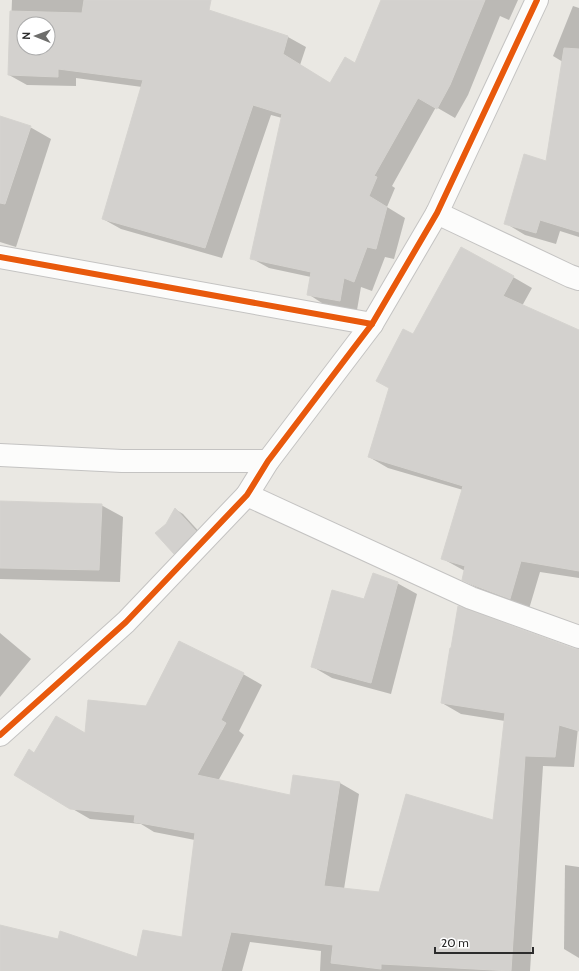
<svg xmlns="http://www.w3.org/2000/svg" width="579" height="971" viewBox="0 0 579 971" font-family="Cabin,sans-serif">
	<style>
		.shadow { fill: #0003; fill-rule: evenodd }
		.building { fill: #d3d1ce; stroke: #d5d3cf; fill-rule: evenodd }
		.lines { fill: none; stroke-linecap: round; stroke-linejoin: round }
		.street-casing { stroke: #c4c3c2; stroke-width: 24 }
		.street { stroke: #fcfcfb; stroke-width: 22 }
		.cycleway-casing { stroke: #fff; stroke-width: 8 }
		.cycleway { stroke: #e8590c; stroke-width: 6 }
	</style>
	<rect width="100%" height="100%" fill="#eae8e3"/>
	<!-- shadow -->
	<g class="shadow">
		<path d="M 12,0 L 172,0 L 288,37 L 306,47 L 300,65 L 331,84 L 356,64 L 382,0 L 518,0 L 509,20 L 500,16 L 468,95 L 455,118 L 436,107 L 392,186 L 395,188 L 387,207 L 405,218 L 394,259 L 385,257 L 372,291 L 361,287 L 357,310 L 325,305 L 308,294 L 311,277 L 269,268 L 251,258 L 282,118 L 271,115 L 222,258 L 121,229 L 103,219 L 142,87 L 76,78 L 76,86 L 27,85 L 9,75 ZM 24,24 L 48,24 L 48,48 L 24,48 Z"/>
		<path d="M 573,6 L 579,8 L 579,237 L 560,231 L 556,244 L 525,235 L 505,223 L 547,162 L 563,62 L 553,56 Z"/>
		<path d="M 0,117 L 30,127 L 51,139 L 16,247 L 0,242 Z"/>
		<path d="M 513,277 L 532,288 L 522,306 L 579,331 L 579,578 L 540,572 L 529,609 L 483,591 L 463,580 L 465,571 L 443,559 L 463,490 L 388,468 L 369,457 L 414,336 Z"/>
		<path d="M 0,502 L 101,505 L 123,517 L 120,582 L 0,579 Z"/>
		<path d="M 175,509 L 183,514 L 203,536 L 182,557 L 174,553 L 167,524 Z"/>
		<path d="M 397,583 L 417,594 L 391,694 L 332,678 L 313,667 L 365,600 Z"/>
		<path d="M 0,633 L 31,659 L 0,697 Z"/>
		<path d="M 579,654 L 579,718 L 574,767 L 543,766 L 530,971 L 320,971 L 321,951 L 250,942 L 242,971 L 0,971 L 0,926 L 138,958 L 183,939 L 195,840 L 154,832 L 141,824 L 90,819 L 71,808 L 35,754 L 86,734 L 147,707 L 243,674 L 262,685 L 239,731 L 244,735 L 218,781 L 291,796 L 294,776 L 340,783 L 359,794 L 344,889 L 379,893 L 494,821 L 505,721 L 461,714 L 442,703 Z"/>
		<path d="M 565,865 L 579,867 L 579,958 L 564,949 Z"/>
	</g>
	<!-- building -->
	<g class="building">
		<path d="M 84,0 L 211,0 L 209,10 L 288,36 L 283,54 L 330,83 L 345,57 L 355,63 L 381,0 L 485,0 L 450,85 L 437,109 L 418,98 L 374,176 L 377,177 L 369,196 L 387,207 L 376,249 L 367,247 L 354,282 L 344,278 L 340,301 L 307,295 L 311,272 L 250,259 L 282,114 L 253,105 L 205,248 L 102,219 L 143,80 L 58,69 L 58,77 L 8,75 L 10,11 L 82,13 ZM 24,24 L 48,24 L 48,48 L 24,48 Z"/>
		<path d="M 564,48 L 579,49 L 579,232 L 540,220 L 536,233 L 504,224 L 524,154 L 546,161 Z"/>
		<path d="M 0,116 L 31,126 L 5,204 L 0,203 Z"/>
		<path d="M 461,247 L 514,276 L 503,296 L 579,330 L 579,571 L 521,561 L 510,599 L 476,586 L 462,580 L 465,566 L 441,559 L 463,486 L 368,457 L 389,388 L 376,381 L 403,329 L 413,334 Z"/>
		<path d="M 0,501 L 102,504 L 99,570 L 0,568 Z"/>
		<path d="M 175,508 L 196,531 L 174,554 L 155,533 L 166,524 Z"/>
		<path d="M 373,573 L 398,582 L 371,683 L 311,667 L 332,590 L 364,599 Z"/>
		<path d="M 458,606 L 575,649 L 579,649 L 579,731 L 559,725 L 555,757 L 525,756 L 511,971 L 381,964 L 381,969 L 331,963 L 333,945 L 231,932 L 221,971 L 0,971 L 0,925 L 58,939 L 60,931 L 137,957 L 143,930 L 182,937 L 195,833 L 134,822 L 135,815 L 70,809 L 14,775 L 29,749 L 34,753 L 56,716 L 85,733 L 88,700 L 146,706 L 179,641 L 244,673 L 221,720 L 226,723 L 197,775 L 290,795 L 293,775 L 340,782 L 324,886 L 379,892 L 406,794 L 493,820 L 505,713 L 441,703 L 450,648 L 451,648 Z"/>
	</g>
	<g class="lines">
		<defs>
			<g id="street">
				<path d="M 437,213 L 570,276 L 579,279"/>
				<path d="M 0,257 L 372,324"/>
				<path d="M 0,455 L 122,461 L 268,461"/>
				<path d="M 247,495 L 471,598 L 579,637"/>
				<path d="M 0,735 L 126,622 L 247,495 L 268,461 L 372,324 L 437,213 L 537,0"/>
			</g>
		</defs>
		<!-- street casing -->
		<use href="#street" class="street-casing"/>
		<!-- street -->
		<use href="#street" class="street"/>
		<defs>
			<g id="cycleway">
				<path d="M 0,257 L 372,324"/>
				<path d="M 0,735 L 126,622 L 247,495 L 268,461 L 372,324 L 437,213 L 537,0"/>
			</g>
		</defs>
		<!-- cycleway casing -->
		<use href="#cycleway" class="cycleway-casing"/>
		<!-- cycleway -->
		<use href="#cycleway" class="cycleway"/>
	</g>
	<!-- north arrow -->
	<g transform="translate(36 36) rotate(271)"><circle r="19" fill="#ffffff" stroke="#ababab"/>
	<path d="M0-3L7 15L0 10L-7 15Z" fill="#6e6e6c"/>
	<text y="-6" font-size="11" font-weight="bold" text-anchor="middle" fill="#2c2c2c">N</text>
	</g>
	<!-- scale -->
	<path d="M435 947v6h98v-6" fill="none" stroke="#2c2c2c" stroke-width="2"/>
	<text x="441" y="947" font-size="12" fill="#2c2c2c" stroke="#ffffff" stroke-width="3" paint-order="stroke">20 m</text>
</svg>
